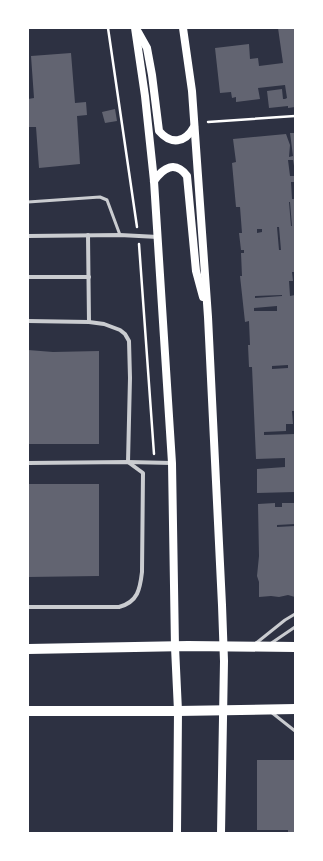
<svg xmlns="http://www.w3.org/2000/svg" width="323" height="861" viewBox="0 0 323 861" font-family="Commissioner,sans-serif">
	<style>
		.building { fill: #626471; fill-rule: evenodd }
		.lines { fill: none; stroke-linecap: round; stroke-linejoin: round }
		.path { stroke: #fff; stroke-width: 2.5 }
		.service { stroke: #caccd0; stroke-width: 3 }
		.minor { stroke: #caccd0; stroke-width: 4 }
		.secondary { stroke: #fff; stroke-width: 8 }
		.primary { stroke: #fff; stroke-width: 10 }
	</style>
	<rect width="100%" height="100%" fill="#2d3142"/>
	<!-- building -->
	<g class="building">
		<path d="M 278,28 L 295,28 L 295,107 L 288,108 L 288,106 L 269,108 L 267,91 L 282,89 L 283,99 L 285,99 L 287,98 L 285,85 L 258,88 L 260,99 L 236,102 L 236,97 L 232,98 L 231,92 L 220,93 L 215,48 L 249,44 L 250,59 L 258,58 L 259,66 L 283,63 Z"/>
		<path d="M 71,53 L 75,103 L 86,102 L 87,115 L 77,116 L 80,164 L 39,168 L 36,127 L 28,127 L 28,99 L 34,98 L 31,56 Z"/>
		<path d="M 115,109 L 117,121 L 105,123 L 102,112 Z"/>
		<path d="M 290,133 L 295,133 L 295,166 L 294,166 L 293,160 L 288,160 L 290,176 L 295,176 L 295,182 L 291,182 L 292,199 L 295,199 L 295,272 L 292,272 L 293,281 L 289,281 L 290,296 L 295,295 L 295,411 L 292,411 L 293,424 L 286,424 L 286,431 L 264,432 L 264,435 L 295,434 L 295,492 L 257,493 L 257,469 L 285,467 L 285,458 L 256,459 L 252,367 L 249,367 L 248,345 L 250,345 L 249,321 L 245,322 L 240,276 L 242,276 L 241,253 L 244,253 L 244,250 L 241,250 L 239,233 L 242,233 L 240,207 L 236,207 L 232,163 L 236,162 L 233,139 L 286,134 L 290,145 L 289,157 L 293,156 ZM 289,202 L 290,202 L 292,226 L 291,226 ZM 277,227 L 279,227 L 281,250 L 279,250 ZM 257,229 L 262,229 L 262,232 L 257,233 ZM 282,295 L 282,296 L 255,298 L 255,296 ZM 277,306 L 277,311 L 254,311 L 254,308 ZM 288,365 L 288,368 L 272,369 L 272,366 Z"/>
		<path d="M 28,350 L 53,352 L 99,351 L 99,444 L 28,444 Z"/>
		<path d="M 28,484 L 99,484 L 99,576 L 28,577 Z"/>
		<path d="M 275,503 L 275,507 L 282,507 L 282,503 L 295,503 L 295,524 L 277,525 L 277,527 L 295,526 L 295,597 L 288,595 L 279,597 L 271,596 L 259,597 L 259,582 L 257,576 L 259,556 L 258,504 Z"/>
		<path d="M 257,760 L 295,760 L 295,833 L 288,833 L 288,830 L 257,830 Z"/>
	</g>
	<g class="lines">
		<!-- path -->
		<g class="path">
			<path d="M 108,28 L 137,227"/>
			<path d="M 208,122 L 295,116"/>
			<path d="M 139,244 L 154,454"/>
		</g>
		<!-- service -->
		<g class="service">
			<path d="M 28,202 L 100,197 L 107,200 L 120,235"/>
			<path d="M 255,644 L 285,620 L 295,614"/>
			<path d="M 270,644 L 295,627"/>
			<path d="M 271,712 L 295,731"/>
		</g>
		<!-- minor -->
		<g class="minor">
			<path d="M 28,236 L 120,235 L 158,237"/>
			<path d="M 28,277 L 89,277"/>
			<path d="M 28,321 L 89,322 L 88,235"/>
			<path d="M 28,463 L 128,462 L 172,463"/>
			<path d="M 28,607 L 119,607 C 138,602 140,589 142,572 L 143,473 L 128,462 L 130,378 L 129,341 L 125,334 L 120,330 L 104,324 L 89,322"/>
		</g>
		<!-- secondary -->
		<g class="secondary">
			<path d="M 135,28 L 145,96 L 154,181 L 172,463 L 175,647 L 178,711 L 177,833"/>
			<path d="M 183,28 L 192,91 L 208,317 L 222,605 L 224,661 L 221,833"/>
			<path d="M 138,32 L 147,48 L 152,75 L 159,131 C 171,145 185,143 194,127"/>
			<path d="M 154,181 C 163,168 175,160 187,176 L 196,271 L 203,297"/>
		</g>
		<!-- primary -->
		<g class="primary">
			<path d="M 28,649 L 188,646 L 295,647"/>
			<path d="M 28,711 L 178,711 L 295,709"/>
		</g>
	</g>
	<!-- border -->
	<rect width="323" height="861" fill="none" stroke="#ffffff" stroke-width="58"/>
</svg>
